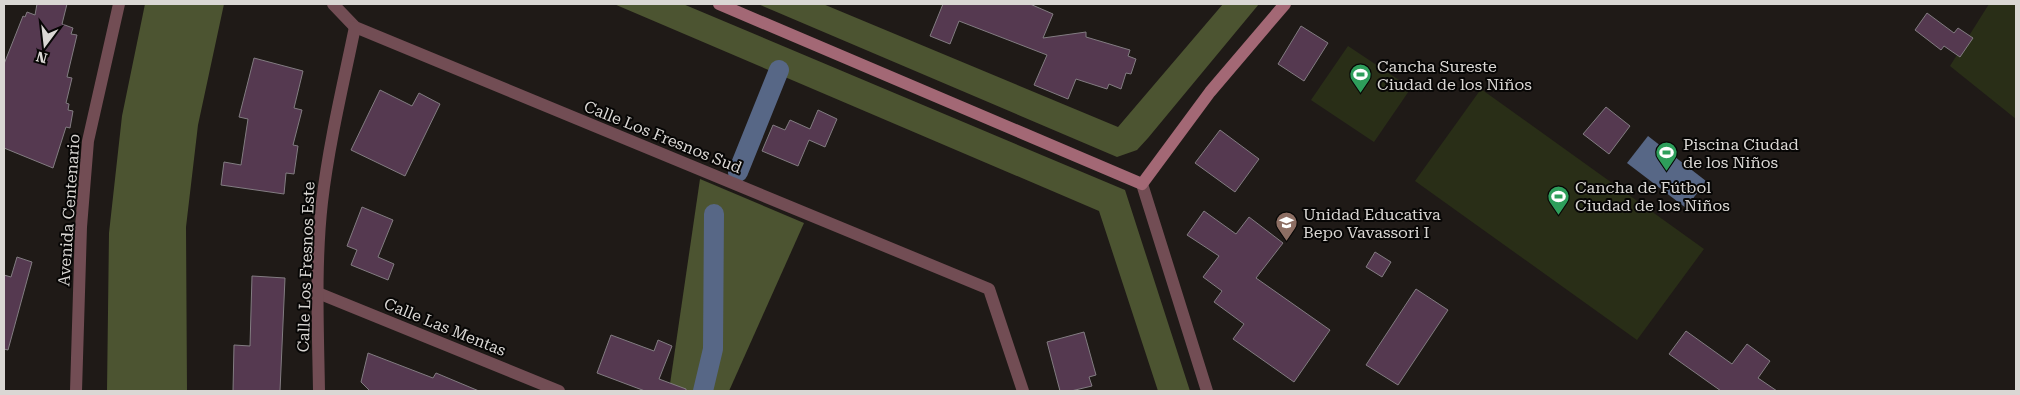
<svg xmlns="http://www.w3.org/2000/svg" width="2020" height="395" viewBox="0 0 2020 395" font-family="'Roboto Serif',serif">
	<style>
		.green { fill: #292e17 }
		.forest { fill: #4c5431 }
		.water { fill: #576786 }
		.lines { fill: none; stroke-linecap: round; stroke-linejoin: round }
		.canal { stroke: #576786; stroke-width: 20 }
		.building { fill: #553950; stroke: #827c81 }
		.street { stroke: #724d54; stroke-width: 12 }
		.secondary { stroke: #a36875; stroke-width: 12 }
		.labels { text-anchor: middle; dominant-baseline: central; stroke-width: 4; stroke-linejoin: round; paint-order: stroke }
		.poi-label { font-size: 16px; fill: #dad7d4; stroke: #070605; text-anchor: start }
		.street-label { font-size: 16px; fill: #dad7d4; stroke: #070605 }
	</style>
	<rect width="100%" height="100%" fill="#1f1a17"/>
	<!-- green -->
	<g class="green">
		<path d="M 1989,4 L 2016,4 L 2016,119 L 1950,66 Z"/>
		<path d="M 1348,46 L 1411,88 L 1374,142 L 1311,100 Z"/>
		<path d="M 1481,89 L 1704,249 L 1637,340 L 1415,181 Z"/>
	</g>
	<!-- forest -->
	<g class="forest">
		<path d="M 145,4 L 224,4 L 198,125 L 186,227 L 187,391 L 107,391 L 109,233 L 122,116 Z"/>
		<path d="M 614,4 L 683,4 L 1125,190 L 1190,391 L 1158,391 L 1099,211 Z"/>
		<path d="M 758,4 L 823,4 L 1118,127 L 1223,4 L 1259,4 L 1148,138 L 1137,150 L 1117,157 Z"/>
		<path d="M 700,179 L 804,223 L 729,391 L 669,391 Z"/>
	</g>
	<!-- water -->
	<path class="water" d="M 1648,136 L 1706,181 L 1686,208 L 1627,163 Z"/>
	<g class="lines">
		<!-- canal -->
		<g class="canal">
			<path d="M 738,172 L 779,70"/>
			<path d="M 703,391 L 713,349 L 714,214"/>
		</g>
	</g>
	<!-- building -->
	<g class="building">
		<path d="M 37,4 L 67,4 L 62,24 L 73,28 L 71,34 L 77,35 L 67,77 L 72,78 L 66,103 L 69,104 L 68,110 L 73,111 L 70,128 L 66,127 L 53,168 L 4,148 L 4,64 L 23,16 L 25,17 L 27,12 L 35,15 Z"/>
		<path d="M 943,4 L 1030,4 L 1053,14 L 1043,38 L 1086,32 L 1086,37 L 1130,50 L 1128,56 L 1136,59 L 1131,74 L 1126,73 L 1121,89 L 1109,84 L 1107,89 L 1076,79 L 1068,99 L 1034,85 L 1047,55 L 959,21 L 950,44 L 930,36 Z"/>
		<path d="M 1927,13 L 1954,33 L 1958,28 L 1973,38 L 1960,57 L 1944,46 L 1941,50 L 1915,30 Z"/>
		<path d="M 1301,26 L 1328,43 L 1304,81 L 1278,64 Z"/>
		<path d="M 254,58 L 303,71 L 294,108 L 302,110 L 293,145 L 298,146 L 294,174 L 286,173 L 284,194 L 221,185 L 224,162 L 241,165 L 248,119 L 239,117 Z"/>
		<path d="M 380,90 L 412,106 L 419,93 L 440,104 L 405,176 L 351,150 Z"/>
		<path d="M 1606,107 L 1630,126 L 1609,154 L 1583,134 Z"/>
		<path d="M 818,110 L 837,119 L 825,147 L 809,140 L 798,166 L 762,151 L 773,125 L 785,130 L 790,120 L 810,129 Z"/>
		<path d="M 1220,130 L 1259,159 L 1235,192 L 1195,163 Z"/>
		<path d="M 362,207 L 393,220 L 378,257 L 394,264 L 388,280 L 351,265 L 357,250 L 347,246 Z"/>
		<path d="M 1204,211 L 1236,234 L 1249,217 L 1283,243 L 1256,278 L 1330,330 L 1294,382 L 1233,339 L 1244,324 L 1214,302 L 1222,291 L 1203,277 L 1219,256 L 1187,235 Z"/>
		<path d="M 1375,252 L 1391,262 L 1382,277 L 1366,267 Z"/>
		<path d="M 17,257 L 32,262 L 8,350 L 4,349 L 4,275 L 11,277 Z"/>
		<path d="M 252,276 L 285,278 L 280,391 L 233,391 L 234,345 L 250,346 Z"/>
		<path d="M 1416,289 L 1448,310 L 1398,385 L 1366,365 Z"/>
		<path d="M 1686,331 L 1732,364 L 1747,344 L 1770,361 L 1758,378 L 1777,391 L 1721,391 L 1669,354 Z"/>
		<path d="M 1084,332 L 1096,375 L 1089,377 L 1092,386 L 1071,391 L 1060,391 L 1047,342 Z"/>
		<path d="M 611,335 L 654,351 L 658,340 L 672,346 L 659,379 L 686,389 L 686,391 L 645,391 L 597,373 Z"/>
		<path d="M 368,353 L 433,378 L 436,373 L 479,391 L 370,391 L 361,382 Z"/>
	</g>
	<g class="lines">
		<!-- street -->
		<g class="street">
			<path d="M 333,4 L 355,27 L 989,289 L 1023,391"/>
			<path d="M 1142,184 L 1207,391"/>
			<path d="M 318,293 L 559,391"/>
			<path d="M 76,391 L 81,227 L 88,141 L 119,4"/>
			<path d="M 319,391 C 318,329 315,264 322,202 C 329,143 343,85 355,27"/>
		</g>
		<!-- secondary -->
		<path class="secondary" d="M 719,4 L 1142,184 L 1210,92 L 1285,4"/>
	</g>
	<!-- icons -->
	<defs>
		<symbol id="stadium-pin" viewBox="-11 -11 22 30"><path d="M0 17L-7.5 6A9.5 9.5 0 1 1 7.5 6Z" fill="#2e9e5b" stroke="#070605"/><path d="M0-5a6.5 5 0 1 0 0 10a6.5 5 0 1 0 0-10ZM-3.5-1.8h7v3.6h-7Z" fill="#fff"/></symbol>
		<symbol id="school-pin" viewBox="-11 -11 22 30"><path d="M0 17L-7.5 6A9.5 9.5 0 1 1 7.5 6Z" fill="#8d6e63" stroke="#070605"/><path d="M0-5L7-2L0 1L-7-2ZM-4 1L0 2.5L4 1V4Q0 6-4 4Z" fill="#fff"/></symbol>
	</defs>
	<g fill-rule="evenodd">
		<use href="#stadium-pin" x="1348" y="62" width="25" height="34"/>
		<use href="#stadium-pin" x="1654" y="140" width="25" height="34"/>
		<use href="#stadium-pin" x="1546" y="184" width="25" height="34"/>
		<use href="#school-pin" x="1274" y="210" width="25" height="34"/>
	</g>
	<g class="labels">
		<!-- poi labels -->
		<g class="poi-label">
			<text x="1377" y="66">Cancha Sureste<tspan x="1377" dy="18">Ciudad de los Niños</tspan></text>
			<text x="1683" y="144">Piscina Ciudad<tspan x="1683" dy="18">de los Niños</tspan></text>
			<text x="1575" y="187">Cancha de Fútbol<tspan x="1575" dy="18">Ciudad de los Niños</tspan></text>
			<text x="1303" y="214">Unidad Educativa<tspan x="1303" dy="18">Bepo Vavassori I</tspan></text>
		</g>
		<!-- street labels -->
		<g class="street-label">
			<text transform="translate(663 137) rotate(22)">Calle Los Fresnos Sud</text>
			<text transform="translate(69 210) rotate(-86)">Avenida Centenario</text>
			<text transform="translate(306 267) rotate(-88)">Calle Los Fresnos Este</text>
			<text transform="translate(445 327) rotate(22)">Calle Las Mentas</text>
		</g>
	</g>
	<!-- border -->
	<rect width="2020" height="395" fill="none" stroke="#dad7d4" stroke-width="10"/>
	<!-- north arrow -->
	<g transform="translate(45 45) rotate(195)" stroke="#070605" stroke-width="4" paint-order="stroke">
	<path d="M0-4L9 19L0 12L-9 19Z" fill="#dad7d4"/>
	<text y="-8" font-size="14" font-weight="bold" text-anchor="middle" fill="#dad7d4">N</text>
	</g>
</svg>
